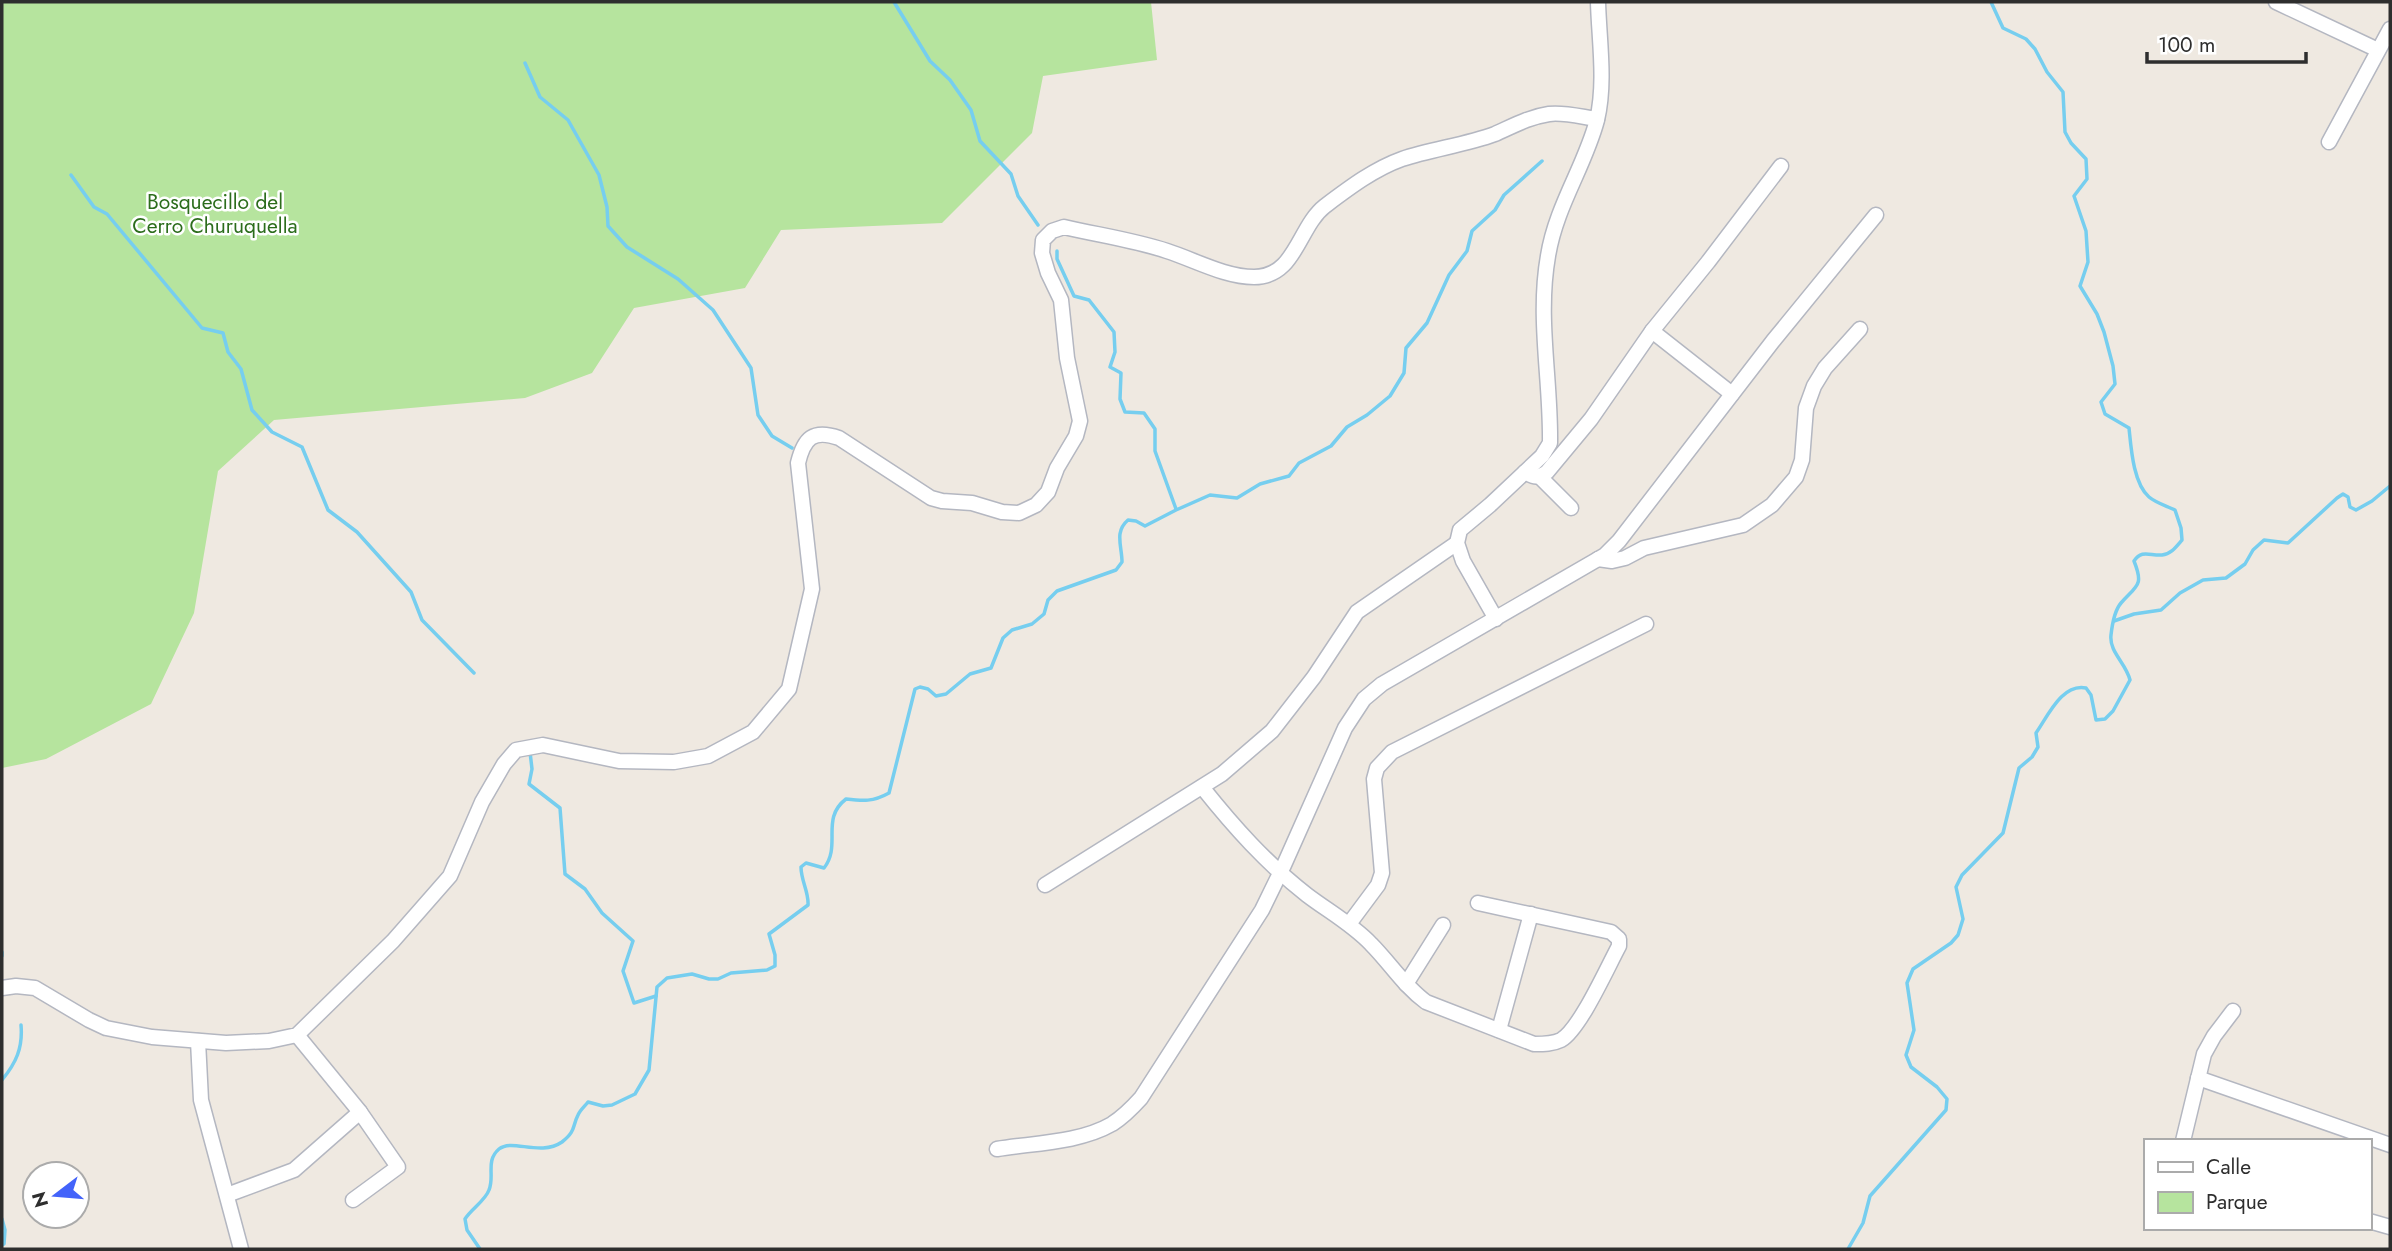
<svg xmlns="http://www.w3.org/2000/svg" width="2392" height="1251" viewBox="0 0 2392 1251" font-family="Jost,sans-serif">
	<style>
		.green { fill: #b6e49e }
		.lines { fill: none; stroke-linecap: round; stroke-linejoin: round }
		.stream { stroke: #76ceef; stroke-width: 3.5 }
		.minor-casing { stroke: #b4b7c1; stroke-width: 17 }
		.minor { stroke: #fff; stroke-width: 14 }
		.labels { text-anchor: middle; dominant-baseline: central; stroke-width: 5; stroke-linejoin: round; paint-order: stroke }
		.park-label { font-size: 21px; fill: #2c6d1c; stroke: #fff }
	</style>
	<rect width="100%" height="100%" fill="#efe9e1"/>
	<!-- green -->
	<path class="green" d="M 2,2 L 1151,2 L 1157,60 L 1043,76 L 1032,133 L 942,223 L 781,230 L 745,288 L 634,308 L 592,373 L 525,398 L 274,420 L 218,471 L 194,613 L 151,704 L 46,759 L 2,768 Z"/>
	<g class="lines">
		<!-- stream -->
		<g class="stream">
			<path d="M 894,2 L 930,61 L 950,80 L 971,110 L 980,141 L 1011,174 L 1018,196 L 1038,225"/>
			<path d="M 525,63 L 540,97 L 568,120 L 599,175 L 607,207 L 608,226 L 627,247 L 678,279 L 713,310 L 751,368 L 758,415 L 772,436 L 792,448"/>
			<path d="M 71,175 L 94,207 L 107,214 L 202,328 L 223,333 L 228,352 L 241,369 L 252,410 L 272,432 L 302,447 L 328,510 L 357,532 L 411,592 L 422,620 L 474,673"/>
			<path d="M 1057,251 L 1057,259 L 1074,296 L 1089,300 L 1114,332 L 1115,352 L 1110,367 L 1121,373 L 1120,399 L 1125,412 L 1144,413 L 1155,429 L 1155,451 L 1176,509"/>
			<path d="M 2114,621 L 2134,614 L 2161,610 L 2180,593 L 2203,580 L 2226,578 L 2245,564 L 2253,550 L 2264,540 L 2288,543 L 2337,498 L 2343,494 L 2348,497 L 2350,507 L 2356,510 L 2372,501 L 2390,486"/>
			<path d="M 530,752 L 532,769 L 529,784 L 560,808 L 565,874 L 585,889 L 602,913 L 633,941 L 623,971 L 634,1003 L 656,996"/>
			<path d="M 2,952 L 2,956"/>
			<path d="M 2,1080 C 16,1063 23,1048 21,1025"/>
			<path d="M 2,1219 L 5,1230 L 4,1244 L 2,1245"/>
			<path d="M 480,1249 L 467,1230 L 465,1219 C 471,1209 485,1201 489,1190 C 495,1176 485,1161 499,1149 C 512,1138 540,1157 562,1142 C 576,1131 572,1127 578,1115 C 580,1110 585,1106 588,1102 L 603,1106 L 612,1105 L 635,1094 L 649,1070 L 657,987 L 667,978 L 692,974 L 709,979 L 718,979 L 731,973 L 767,970 L 775,966 L 775,955 L 769,934 L 808,905 C 809,892 801,881 801,867 L 806,863 L 824,868 C 842,845 820,819 846,799 C 863,801 873,802 889,793 L 915,689 L 920,687 L 928,689 L 936,696 L 946,694 L 970,674 L 991,668 L 1003,638 L 1012,630 L 1032,624 L 1044,614 L 1048,600 L 1057,591 L 1116,570 L 1122,562 C 1122,546 1114,532 1128,520 L 1136,521 L 1145,526 L 1176,510 L 1210,495 L 1237,498 L 1260,484 L 1289,476 L 1299,463 L 1331,446 L 1347,427 L 1367,415 L 1390,396 L 1404,373 L 1406,348 L 1427,323 L 1449,275 L 1467,251 L 1472,231 L 1495,210 L 1504,195 L 1542,161"/>
			<path d="M 1848,1249 L 1863,1223 L 1870,1196 L 1946,1110 L 1947,1099 L 1937,1087 L 1911,1067 L 1906,1055 L 1914,1030 L 1907,983 L 1913,969 L 1951,943 L 1958,935 L 1963,919 L 1956,887 L 1962,875 L 2003,833 L 2019,768 L 2032,757 L 2038,747 L 2036,733 C 2048,716 2062,683 2086,688 L 2091,695 L 2096,720 L 2105,719 L 2113,711 L 2130,680 C 2126,663 2109,652 2111,635 C 2112,626 2115,610 2121,603 C 2137,585 2144,586 2134,561 C 2142,549 2150,556 2162,555 C 2171,554 2176,547 2182,540 L 2181,528 L 2175,510 C 2167,506 2156,503 2149,497 C 2133,483 2131,447 2129,428 L 2105,414 L 2101,402 L 2115,384 L 2113,366 L 2104,332 L 2097,314 L 2080,286 L 2088,262 L 2086,231 L 2074,196 L 2087,179 L 2086,159 L 2071,143 L 2065,132 L 2063,92 L 2047,72 L 2035,49 L 2026,39 L 2003,28 L 1991,2"/>
		</g>
		<defs>
			<g id="minor">
				<path d="M 2276,2 L 2378,50"/>
				<path d="M 2329,142 L 2390,29"/>
				<path d="M 1652,331 L 1732,394"/>
				<path d="M 1525,472 C 1534,478 1538,478 1547,472 L 1591,419 L 1652,331 L 1708,262 L 1781,166"/>
				<path d="M 1540,477 L 1571,508"/>
				<path d="M 1598,559 L 1612,561 L 1625,558 L 1644,548 L 1743,525 L 1772,505 L 1796,477 L 1802,460 L 1806,408 L 1814,386 L 1825,368 L 1860,329"/>
				<path d="M 1496,619 L 1463,561 L 1457,543 L 1460,530 L 1490,505 L 1542,456 L 1550,443 C 1551,380 1537,318 1548,256 C 1556,206 1585,166 1597,120 C 1606,82 1599,40 1598,2"/>
				<path d="M 1202,787 C 1234,827 1266,863 1307,895 C 1328,911 1352,924 1371,944 C 1390,963 1404,986 1426,1002 L 1534,1044 C 1544,1044 1553,1044 1561,1040 C 1580,1029 1607,968 1619,946 L 1619,939 L 1611,932 L 1478,903"/>
				<path d="M 1045,885 L 1222,774 L 1272,731 L 1314,677 L 1357,612 L 1457,543"/>
				<path d="M 1349,924 L 1378,885 L 1382,873 L 1374,779 L 1377,768 L 1392,752 L 1646,624"/>
				<path d="M 1406,984 L 1443,925"/>
				<path d="M 2,988 L 16,986 L 35,988 L 89,1020 L 106,1028 L 152,1037 L 226,1043 L 269,1041 L 297,1035 L 393,941 L 450,876 L 482,802 L 504,764 L 516,750 L 543,745 L 619,761 L 674,762 L 708,756 L 753,732 L 789,689 L 812,589 L 798,463 C 804,438 813,429 839,438 L 931,498 L 942,501 L 972,503 L 1002,512 L 1019,513 L 1036,505 L 1048,492 L 1057,468 L 1076,436 L 1080,421 L 1067,358 L 1061,300 L 1048,273 L 1042,253 L 1043,240 L 1052,231 L 1064,227 C 1098,235 1134,240 1167,251 C 1195,260 1225,277 1254,277 C 1296,277 1298,227 1325,206 C 1349,188 1374,169 1402,159 C 1432,149 1465,145 1495,134 C 1513,126 1529,117 1549,114 C 1564,112 1582,117 1597,119"/>
				<path d="M 1499,1030 L 1531,914"/>
				<path d="M 297,1035 L 360,1112 L 398,1167 L 353,1200"/>
				<path d="M 198,1041 L 201,1100 L 241,1249"/>
				<path d="M 2198,1078 L 2390,1145"/>
				<path d="M 2183,1141 L 2204,1054 L 2214,1036 L 2233,1011"/>
				<path d="M 997,1149 C 1033,1143 1079,1143 1112,1124 C 1123,1117 1132,1108 1141,1098 L 1262,910 L 1284,865 L 1345,728 L 1364,699 L 1382,684 L 1605,555 L 1619,541 L 1773,341 L 1876,215"/>
				<path d="M 227,1195 L 294,1170 L 360,1112"/>
				<path d="M 2369,1221 L 2390,1227"/>
			</g>
		</defs>
		<!-- minor casing -->
		<use href="#minor" class="minor-casing"/>
		<!-- minor -->
		<use href="#minor" class="minor"/>
	</g>
	<g class="labels">
		<!-- park labels -->
		<g class="park-label">
			<text x="215" y="202">Bosquecillo del<tspan x="215" dy="24">Cerro Churuquella</tspan></text>
		</g>
	</g>
	<!-- border -->
	<rect width="2392" height="1251" fill="none" stroke="#2e2e2e" stroke-width="7"/>
	<!-- legend -->
	<rect x="2144" y="1139" width="228" height="91" fill="#ffffff" stroke="#ababab" stroke-width="2"/>
	<rect x="2158" y="1162" width="35" height="10" fill="#ffffff" stroke="#ababab" stroke-width="2"/>
	<text x="2206" y="1174" font-size="21" fill="#2e2e2e">Calle</text>
	<rect x="2158" y="1192" width="35" height="21" fill="#b6e49e" stroke="#ababab" stroke-width="2"/>
	<text x="2206" y="1209" font-size="21" fill="#2e2e2e">Parque</text>
	<!-- north arrow -->
	<g transform="translate(56 1195) rotate(254)"><circle r="33" fill="#ffffff" stroke="#ababab" stroke-width="2"/>
	<path d="M0-5L12 26L0 18L-12 26Z" fill="#4363fa"/>
	<text y="-10" font-size="19" font-weight="bold" text-anchor="middle" fill="#2e2e2e">N</text>
	</g>
	<!-- scale -->
	<path d="M2147 52v10h159v-10" fill="none" stroke="#2e2e2e" stroke-width="3.5"/>
	<text x="2158" y="52" font-size="21" fill="#2e2e2e" stroke="#ffffff" stroke-width="5" paint-order="stroke">100 m</text>
</svg>
